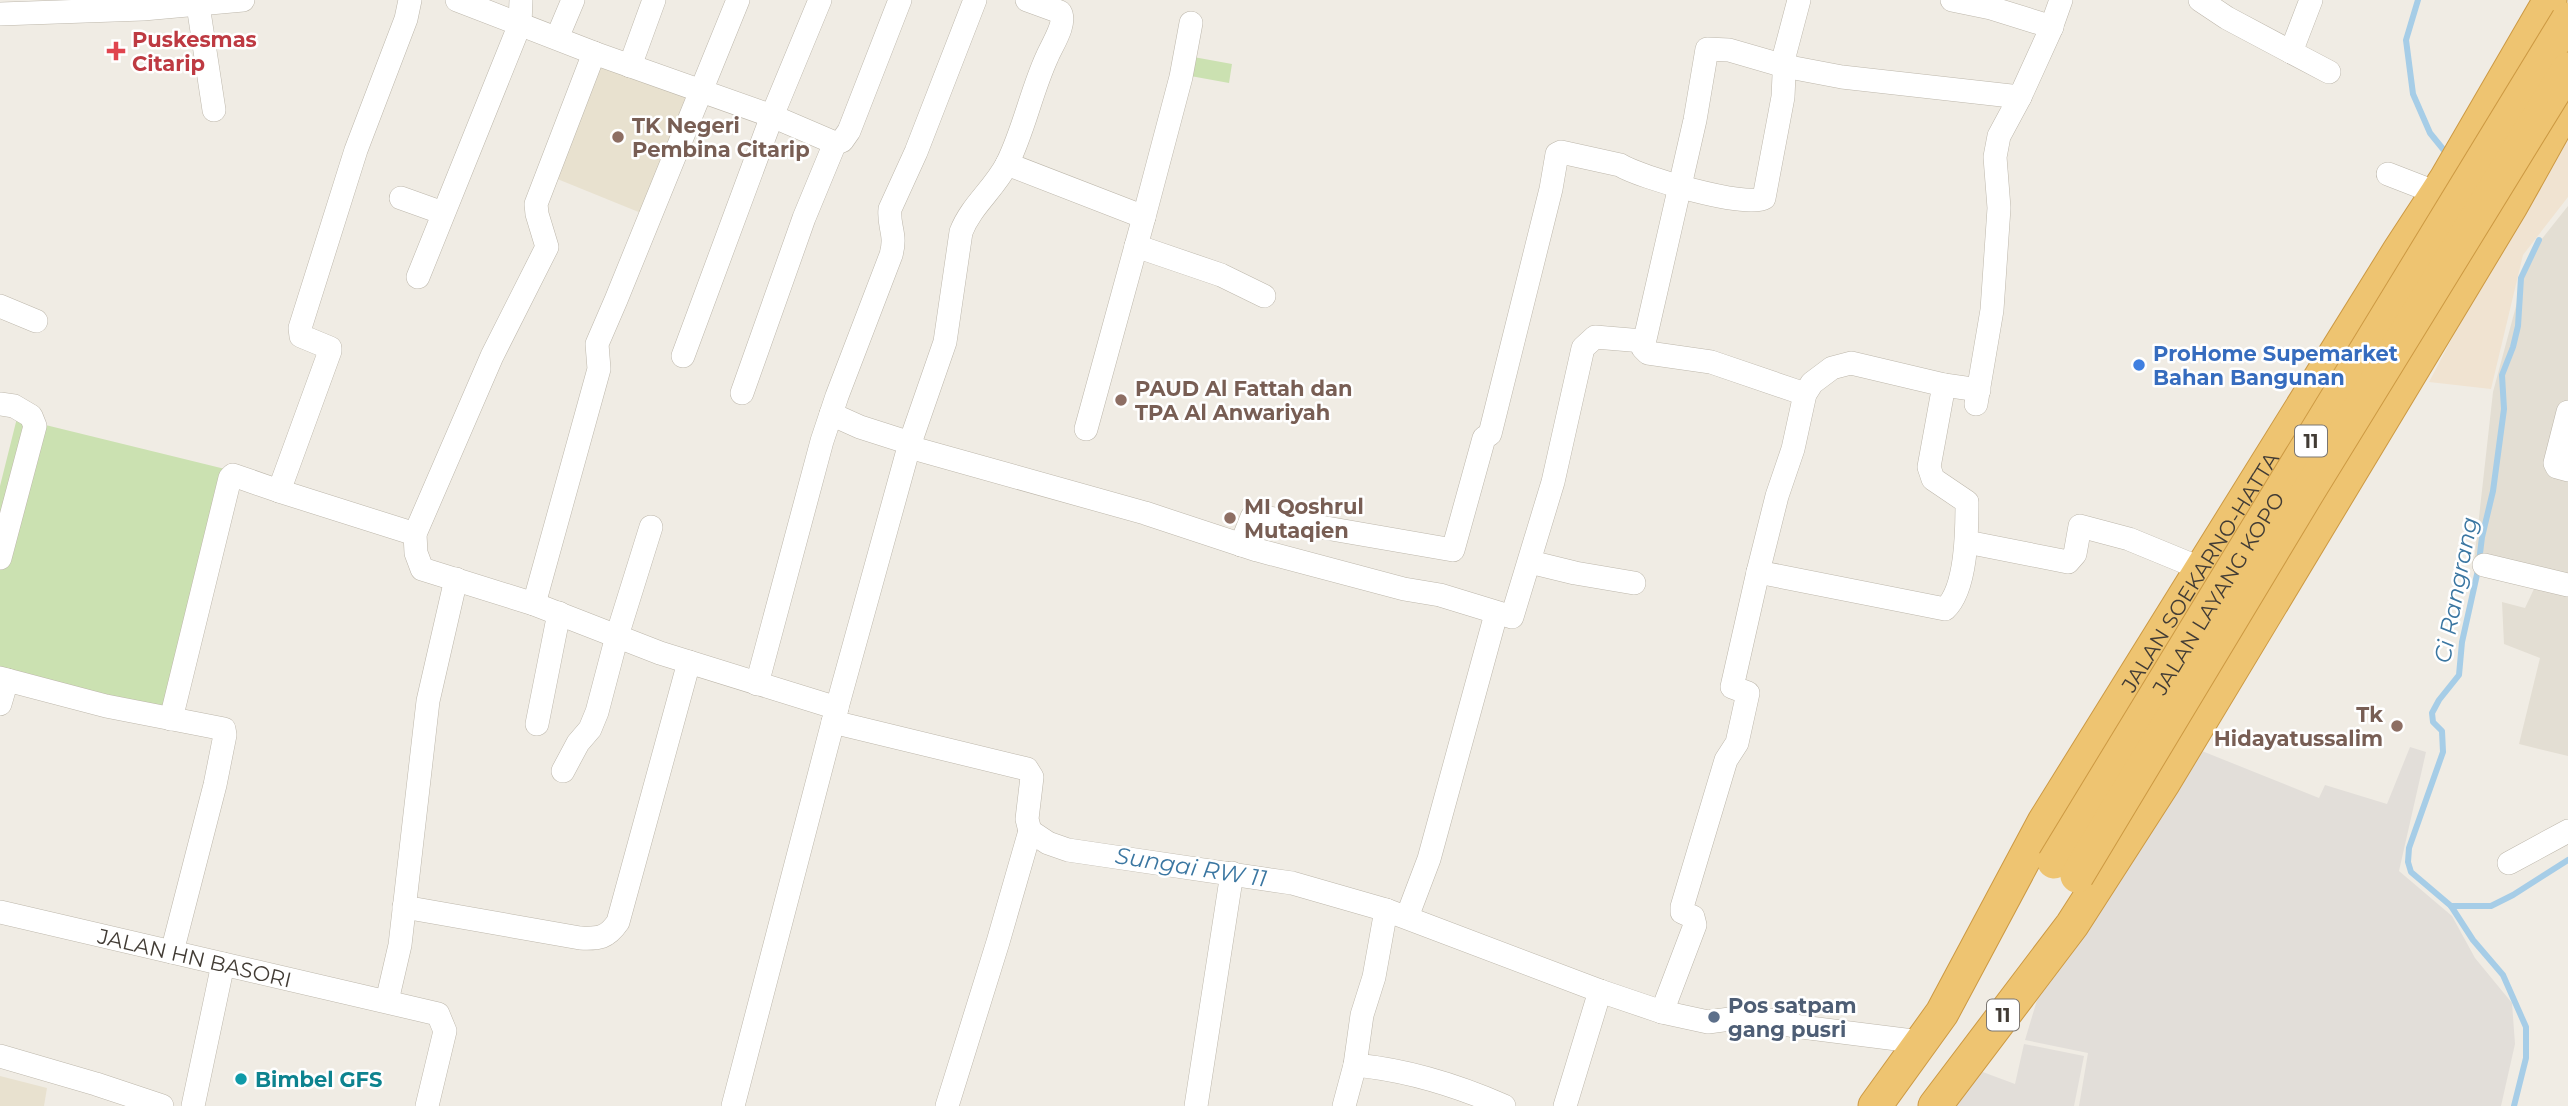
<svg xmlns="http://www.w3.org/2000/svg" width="2568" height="1106" viewBox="0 0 2568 1106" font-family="Montserrat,sans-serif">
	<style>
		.residential { fill: #e3ded3 }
		.commercial { fill: #f0e3d1 }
		.industrial { fill: #e2ded9 }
		.education { fill: #e8e1cf }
		.green { fill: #cbe1b1 }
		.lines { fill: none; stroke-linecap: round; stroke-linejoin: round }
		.stream { stroke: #a6cde7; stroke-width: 6 }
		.minor-casing { stroke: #bdb7ab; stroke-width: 24 }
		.highway-casing { stroke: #cc9943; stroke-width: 35 }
		.minor { stroke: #fff; stroke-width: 23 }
		.highway { stroke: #eec471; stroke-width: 33 }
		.highway-bridge-casing { stroke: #cc9943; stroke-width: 35; stroke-linecap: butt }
		.highway-bridge { stroke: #eec471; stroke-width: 33 }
		.health-dot { fill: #e0444e; stroke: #fff; stroke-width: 2.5 }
		.education-dot { fill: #8d6e63; stroke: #fff; stroke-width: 2.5 }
		.shop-dot { fill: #3f7fe0; stroke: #fff; stroke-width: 2.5 }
		.service-dot { fill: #5c6f8a; stroke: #fff; stroke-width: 2.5 }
		.culture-dot { fill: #0f9aa8; stroke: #fff; stroke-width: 2.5 }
		.labels { text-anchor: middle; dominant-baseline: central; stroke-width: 5; stroke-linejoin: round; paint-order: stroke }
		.shield { fill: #fff; stroke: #7b7672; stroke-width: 2 }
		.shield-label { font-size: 19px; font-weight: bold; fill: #423c35 }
		.health-label { font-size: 21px; font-weight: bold; fill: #be3a42; stroke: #fff; text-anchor: start }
		.education-label { font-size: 21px; font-weight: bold; fill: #785e54; stroke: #fff; text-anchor: start }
		.shop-label { font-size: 21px; font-weight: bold; fill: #366cbe; stroke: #fff; text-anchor: start }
		.street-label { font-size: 21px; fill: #423c35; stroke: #fff }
		.service-label { font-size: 21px; font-weight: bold; fill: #4e5e75; stroke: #fff; text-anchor: start }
		.culture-label { font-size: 21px; font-weight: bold; fill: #0d838f; stroke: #fff; text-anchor: start }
		.water-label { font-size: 23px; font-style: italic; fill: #3a76a1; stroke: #fff }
	</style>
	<rect width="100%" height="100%" fill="#f0ece4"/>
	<!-- residential -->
	<path class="residential" d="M 2568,206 L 2568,756 L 2519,744 L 2540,658 L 2504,644 L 2502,602 L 2525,608 L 2540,576 L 2474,562 L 2493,392 L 2530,254 Z"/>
	<!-- commercial -->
	<path class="commercial" d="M 2568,138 L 2568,197 L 2523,255 L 2491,389 L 2429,382 L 2548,156 Z"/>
	<!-- industrial -->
	<g class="industrial">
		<path d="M 2410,747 L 2426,752 L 2399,871 L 2452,916 L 2475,958 L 2512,1003 L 2515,1044 L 2501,1106 L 2079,1106 L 2088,1053 L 2025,1040 L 2055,940 L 2197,749 L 2319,798 L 2325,785 L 2387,804 Z"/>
		<path d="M 2024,1044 L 2084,1056 L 2074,1106 L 1935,1106 L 1964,1065 L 2015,1084 Z"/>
	</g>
	<!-- education -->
	<g class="education">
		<path d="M 596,61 L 687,97 L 641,213 L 550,176 Z"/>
		<path d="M 0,1076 L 47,1088 L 44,1106 L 0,1106 Z"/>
	</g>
	<!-- green -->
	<g class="green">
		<path d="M 1188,56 L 1232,64 L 1229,83 L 1185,75 Z"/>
		<path d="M 17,418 L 225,469 L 165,717 L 0,676 L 0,486 Z"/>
	</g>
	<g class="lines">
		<!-- stream -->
		<g class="stream">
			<path d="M 2418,0 L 2406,40 L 2413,94 L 2430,133 L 2447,154"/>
			<path d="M 2451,906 L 2491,906 L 2513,895 L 2568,860"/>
			<path d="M 2514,1106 L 2526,1058 L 2526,1027 L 2503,975 L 2473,940 L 2451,906 L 2411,872 L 2408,862 L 2409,848 L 2443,752 L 2442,731 L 2433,722 L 2432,713 L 2439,700 L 2459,675 L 2462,642 L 2478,570 L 2482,537 L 2493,491 L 2504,409 L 2502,375 L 2513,347 L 2518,326 L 2521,278 L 2539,240"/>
		</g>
		<defs>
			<g id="minor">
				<path d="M 457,0 L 594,53 L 772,116 L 835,143"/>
				<path d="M 1952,0 L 1991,8 L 2052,27"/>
				<path d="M 2200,0 L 2227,18 L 2291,52 L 2311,0"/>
				<path d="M 198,5 L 214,110"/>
				<path d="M 0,14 L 143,9 L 243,0"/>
				<path d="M 557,38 L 573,0"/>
				<path d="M 2291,52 L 2329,72"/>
				<path d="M 594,53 L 536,204 L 537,214 L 547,247 L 492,356 L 415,534 L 416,553 L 422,569 L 534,604 L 660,653 L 837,708"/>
				<path d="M 630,66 L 654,0"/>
				<path d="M 835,143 L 842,141 L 849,131 L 900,0"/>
				<path d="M 1007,164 L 1144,217 L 1086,429"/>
				<path d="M 2388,174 L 2437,193"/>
				<path d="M 401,198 L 443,213"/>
				<path d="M 1144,217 L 1181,77 L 1191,23"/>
				<path d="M 1136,246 L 1221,275 L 1264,296"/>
				<path d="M 418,277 L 520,24 L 521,0"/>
				<path d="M 0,306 L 36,321"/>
				<path d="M 683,356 L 772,116 L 820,0"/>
				<path d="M 742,393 L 804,218 L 835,143"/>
				<path d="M 1805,394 L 1711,362 L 1648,353 L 1643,348 L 1695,120 L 1707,49 L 1729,50 L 1784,66 L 1842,77 L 2020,97"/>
				<path d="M 0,404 L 14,406 L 31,416 L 35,426 L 0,558"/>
				<path d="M 1976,404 L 1992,310 L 1999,208 L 1995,157 L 1999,136 L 2020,97 L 2050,31 L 2061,0"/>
				<path d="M 2568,412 L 2555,463 L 2557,467 L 2568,470"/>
				<path d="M 831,414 L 860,427 L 910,443"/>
				<path d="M 909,447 L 1145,513 L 1257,550 L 1404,589 L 1440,595 L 1512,617 L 1553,482 L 1583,348 L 1595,337 L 1643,341"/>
				<path d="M 279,491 L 415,534"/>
				<path d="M 1967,542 L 2068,562 L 2075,554 L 2080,526 L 2129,539 L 2202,569"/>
				<path d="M 1241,545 L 1252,517 L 1257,516 L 1453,550 L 1484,438 L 1490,434 L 1551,189 L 1557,154 L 1561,152 L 1620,165 C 1639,177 1748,209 1764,198 L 1783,97 L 1785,53 L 1799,0"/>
				<path d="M 1530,562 L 1575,573 L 1634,583"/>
				<path d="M 2484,565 L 2568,585"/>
				<path d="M 1758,572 L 1945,609 C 1967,589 1967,530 1967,502 L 1933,479 L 1929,467 L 1944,385"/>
				<path d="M 534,604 L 599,369 L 597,344 L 616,300 L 738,0"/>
				<path d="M 0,678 L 106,706 L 224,729 L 225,735 L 215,785 L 172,952"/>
				<path d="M 757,684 L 822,441 L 837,396 L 891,255 C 897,234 888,227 890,209 L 916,152 L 975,0"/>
				<path d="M 0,704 L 7,680"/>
				<path d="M 171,719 L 230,478 L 233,475 L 279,491 L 330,351 L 330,348 L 301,336 L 300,328 L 356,150 L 406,19 L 410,0"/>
				<path d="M 833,722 L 1027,769 L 1032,777 L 1027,819 L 1030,831 L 1048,843 L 1068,850 L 1292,883 L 1386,910 L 1600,991 L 1662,1012 L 1708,1022 L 1752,1016 L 1794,1026 L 1921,1042"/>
				<path d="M 537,724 L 559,613"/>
				<path d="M 563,771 L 578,743 L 590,729 L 597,712 L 617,636 L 651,527"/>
				<path d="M 2509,863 L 2568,831"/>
				<path d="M 404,907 L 580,938 C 599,939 607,938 618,922 L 689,662"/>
				<path id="s1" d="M 0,912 L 438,1014 L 445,1031 L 427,1106"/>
				<path d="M 1407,917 L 1429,859 L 1496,614"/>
				<path d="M 387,1001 L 400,945 L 428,701 L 456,579"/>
				<path d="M 1662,1012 L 1695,925 L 1693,917 L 1682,912 L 1682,907 L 1726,760 L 1737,743 L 1748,693 L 1732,687 L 1758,572 L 1777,496 L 1793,449 L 1805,394 L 1812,383 L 1832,368 L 1851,363 L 1944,385 L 1979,390"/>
				<path d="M 0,1056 L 96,1084 L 162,1106"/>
				<path d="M 1355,1065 C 1408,1070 1456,1085 1504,1106"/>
				<path d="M 193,1106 L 223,964"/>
				<path d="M 733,1106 L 833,722 L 910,443 L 945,342 L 961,232 C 971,206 994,189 1007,164 C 1024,130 1031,92 1047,57 C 1052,45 1067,23 1060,12 L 1027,0"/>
				<path d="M 947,1106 L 998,942 L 1030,831"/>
				<path d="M 1196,1106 L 1232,873"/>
				<path d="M 1344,1106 L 1355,1065 L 1362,1015 L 1374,977 L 1386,910"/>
				<path d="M 1565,1106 L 1600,991"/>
			</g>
			<g id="highway">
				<path id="s2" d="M 1875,1106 L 1942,1013 L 2044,822 L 2399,251 L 2446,179 L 2550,0"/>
				<path d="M 1935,1106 L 2072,925 L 2164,782 L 2511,206 L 2568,104"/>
			</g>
		</defs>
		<!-- minor casing -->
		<use href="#minor" class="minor-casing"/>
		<!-- highway casing -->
		<use href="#highway" class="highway-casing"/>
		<!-- minor -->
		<use href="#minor" class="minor"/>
		<!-- highway -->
		<use href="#highway" class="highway"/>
		<defs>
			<g id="highway-bridge">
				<path id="s3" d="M 2054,862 L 2568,19"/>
				<path d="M 2077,876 L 2308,492 L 2568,69"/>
			</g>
		</defs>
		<!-- highway-bridge casing -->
		<use href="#highway-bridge" class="highway-bridge-casing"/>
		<!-- highway-bridge -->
		<use href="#highway-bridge" class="highway-bridge"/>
	</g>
	<!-- markers -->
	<path class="health-dot" d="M112.5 40.5h7v7h7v7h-7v7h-7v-7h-7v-7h7z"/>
	<g class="education-dot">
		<circle cx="618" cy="137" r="7"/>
		<circle cx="1121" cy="400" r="7"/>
		<circle cx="1230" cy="518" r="7"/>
		<circle cx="2397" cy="726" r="7"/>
	</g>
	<circle class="shop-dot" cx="2139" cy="365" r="7"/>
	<circle class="service-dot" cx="1714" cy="1017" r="7"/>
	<circle class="culture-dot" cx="241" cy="1079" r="7"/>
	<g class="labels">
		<!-- shield labels -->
		<g class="shield">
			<rect x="2295" y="425.5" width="32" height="31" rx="5"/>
			<rect x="1987" y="999.5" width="32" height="31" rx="5"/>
		</g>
		<g class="shield-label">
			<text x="2311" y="441">11</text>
			<text x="2003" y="1015">11</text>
		</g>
		<!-- health labels -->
		<g class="health-label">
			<text x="132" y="39">Puskesmas<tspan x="132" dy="24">Citarip</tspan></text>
		</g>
		<!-- education labels -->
		<g class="education-label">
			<text x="632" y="125">TK Negeri<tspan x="632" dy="24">Pembina Citarip</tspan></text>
			<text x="1135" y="388">PAUD Al Fattah dan<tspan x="1135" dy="24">TPA Al Anwariyah</tspan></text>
			<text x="1244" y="506">MI Qoshrul<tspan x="1244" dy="24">Mutaqien</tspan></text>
			<text x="2383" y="714" text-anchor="end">Tk<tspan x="2383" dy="24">Hidayatussalim</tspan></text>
		</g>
		<!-- shop labels -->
		<g class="shop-label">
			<text x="2153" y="353">ProHome Supemarket<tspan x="2153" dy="24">Bahan Bangunan</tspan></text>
		</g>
		<!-- street labels -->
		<g class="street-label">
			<text stroke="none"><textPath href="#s2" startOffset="626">JALAN SOEKARNO-HATTA</textPath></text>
			<text stroke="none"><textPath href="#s3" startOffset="315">JALAN LAYANG KOPO</textPath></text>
			<text stroke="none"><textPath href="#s1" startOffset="200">JALAN HN BASORI</textPath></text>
		</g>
		<!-- service labels -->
		<g class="service-label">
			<text x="1728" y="1005">Pos satpam<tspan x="1728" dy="24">gang pusri</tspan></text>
		</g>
		<!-- culture labels -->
		<g class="culture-label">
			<text x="255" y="1079">Bimbel GFS</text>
		</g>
		<!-- water labels -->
		<g class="water-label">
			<text transform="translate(2456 590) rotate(-79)">Ci Rangrang</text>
			<text transform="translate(1191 867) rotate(9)">Sungai RW 11</text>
		</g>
	</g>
</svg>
